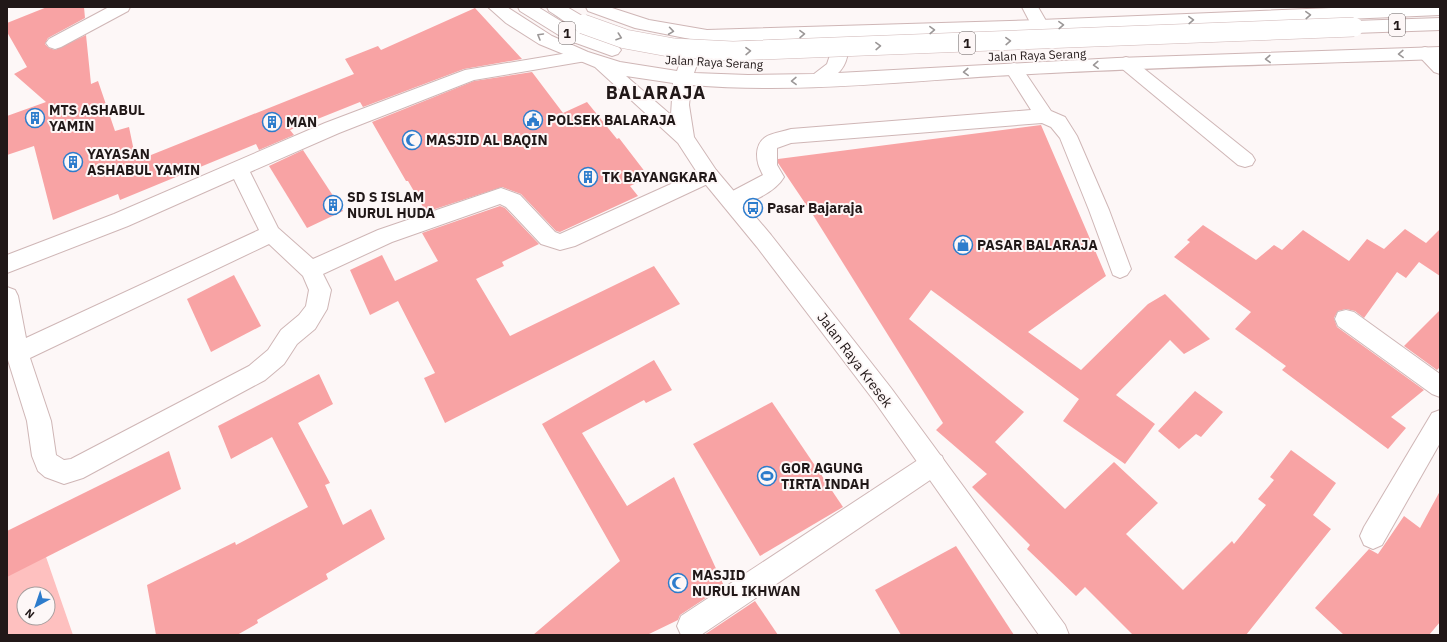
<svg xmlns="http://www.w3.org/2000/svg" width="1447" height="642" viewBox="0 0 1447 642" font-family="'IBM Plex Sans',sans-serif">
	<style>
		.green { fill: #fec0bf; fill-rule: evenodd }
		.building { fill: #f8a3a4 }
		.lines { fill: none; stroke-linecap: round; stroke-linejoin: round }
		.minor-casing { stroke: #cfb6b6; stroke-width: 2 }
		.major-casing { stroke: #cfb6b6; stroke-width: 2 }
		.highway-casing { stroke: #cfb6b6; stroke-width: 2 }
		.minor { fill: #fff; fill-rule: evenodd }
		.major { fill: #fff; fill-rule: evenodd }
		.highway { fill: #fff; fill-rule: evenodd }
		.highway-bridge-casing { stroke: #cfb6b6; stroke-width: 20; stroke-linecap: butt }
		.highway-bridge { stroke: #fff; stroke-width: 19 }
		.oneway { stroke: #9b9797 }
		.labels { text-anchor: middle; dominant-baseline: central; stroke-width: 4; stroke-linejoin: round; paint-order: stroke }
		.far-street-label { font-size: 12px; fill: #211818; stroke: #fdf7f7 }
		.shield { fill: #fdf7f7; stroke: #635b5b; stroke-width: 1 }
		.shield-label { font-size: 13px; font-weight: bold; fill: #211818 }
		.poi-label { font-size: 14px; font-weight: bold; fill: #211818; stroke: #fdf7f7; text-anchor: start }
		.street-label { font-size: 14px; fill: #211818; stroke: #fdf7f7 }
		.district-label { font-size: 18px; font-weight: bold; letter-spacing: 1px; fill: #211818; stroke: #fdf7f7 }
	</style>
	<rect width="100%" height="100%" fill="#fdf7f7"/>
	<!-- green -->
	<path class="green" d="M 36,528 L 73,635 L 7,635 L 7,545 ZM 24,594 L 48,594 L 48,618 L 24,618 Z"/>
	<!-- building -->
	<g class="building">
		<path d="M 47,7 L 84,7 L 85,18 L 48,38 L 45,44 L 49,48 L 55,50 L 86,35 L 91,84 L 98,81 L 115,131 L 129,127 L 136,161 L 354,74 L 345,59 L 378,46 L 381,50 L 475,8 L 522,59 L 464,69 L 363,107 L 360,102 L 290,130 L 294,135 L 259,150 L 256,144 L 120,200 L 118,194 L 53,220 L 34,146 L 7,155 L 7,116 L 46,102 L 14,74 L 27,67 L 7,32 L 7,23 Z"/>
		<path d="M 532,72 L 563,113 L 587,102 L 617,139 L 619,138 L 649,177 L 630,186 L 638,196 L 560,232 L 556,231 L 521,194 L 502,187 L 426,212 L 408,181 L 406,181 L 372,122 L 474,81 Z"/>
		<path d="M 1041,125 L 1106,276 L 1028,332 L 1081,370 L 1148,304 L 1165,294 L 1210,339 L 1184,354 L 1170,340 L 1116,395 L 1155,424 L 1125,464 L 1063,421 L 1079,399 L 931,290 L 909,319 L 1024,412 L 995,442 L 1065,509 L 1114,462 L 1158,503 L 1126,534 L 1183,590 L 1232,541 L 1234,544 L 1266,505 L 1258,499 L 1274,480 L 1270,477 L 1291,450 L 1336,483 L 1313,515 L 1331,529 L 1246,635 L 1133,635 L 1085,587 L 1076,596 L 1027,549 L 1030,545 L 972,487 L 987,474 L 936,430 L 943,423 L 813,215 L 778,163 L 778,159 Z"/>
		<path d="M 303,150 L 343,211 L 307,228 L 269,166 Z"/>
		<path d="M 500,206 L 505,208 L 539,244 L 502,262 L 504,266 L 476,279 L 510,336 L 654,266 L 680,304 L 445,423 L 424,378 L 435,373 L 398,301 L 370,315 L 350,270 L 382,255 L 395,281 L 438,261 L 422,233 Z"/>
		<path d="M 1203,225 L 1256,260 L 1274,245 L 1282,250 L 1303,230 L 1349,261 L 1367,239 L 1384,249 L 1405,229 L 1426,243 L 1440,229 L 1440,276 L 1419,262 L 1406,278 L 1397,272 L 1364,318 L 1355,311 L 1346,309 L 1338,311 L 1334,318 L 1337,327 L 1424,390 L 1391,417 L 1406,428 L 1388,449 L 1282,370 L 1286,366 L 1235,329 L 1251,312 L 1174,257 L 1190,242 L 1187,240 Z"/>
		<path d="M 234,275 L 261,326 L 211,352 L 187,299 Z"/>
		<path d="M 1440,310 L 1440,367 L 1437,370 L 1404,346 Z"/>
		<path d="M 654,360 L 672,390 L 646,403 L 644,400 L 582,433 L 627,506 L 674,477 L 724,586 L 680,615 L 678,620 L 647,635 L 533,635 L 620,561 L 542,424 Z"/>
		<path d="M 319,374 L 333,404 L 298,423 L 330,483 L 325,485 L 343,525 L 371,509 L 385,539 L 326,574 L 328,579 L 257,620 L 258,623 L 237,635 L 156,635 L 147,585 L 235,542 L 236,545 L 308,507 L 272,437 L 231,459 L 218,426 Z"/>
		<path d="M 1195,391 L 1223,412 L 1201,437 L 1196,434 L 1179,449 L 1158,431 Z"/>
		<path d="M 772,402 L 843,507 L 760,556 L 693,444 Z"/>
		<path d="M 169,451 L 181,489 L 7,577 L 7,531 Z"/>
		<path d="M 1440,491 L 1440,622 L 1429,635 L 1344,635 L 1315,608 L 1369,549 L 1378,554 L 1404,516 L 1420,528 Z"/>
		<path d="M 956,546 L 1014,635 L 901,635 L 875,590 Z"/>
		<path d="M 755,601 L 778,635 L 704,635 Z"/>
	</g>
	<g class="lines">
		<defs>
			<g id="minor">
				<path d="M 109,7 L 130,7 L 128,11 L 61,47 L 55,49 L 49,47 L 46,43 L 49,39 Z"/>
				<path d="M 1022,7 L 1038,7 L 1049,26 L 1046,30 L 1040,32 L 1034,30 Z"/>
				<path d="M 1425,47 L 1431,49 L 1440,57 L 1440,74 L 1434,72 L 1416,53 L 1419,49 Z"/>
				<path d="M 580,51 L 586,53 L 589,57 L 586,61 L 474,80 L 339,133 L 250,172 L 278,228 L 313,259 L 378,230 L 501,188 L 520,195 L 555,232 L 560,234 L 702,170 L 709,168 L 716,170 L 719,175 L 716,180 L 575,246 L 560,250 L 541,244 L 506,207 L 500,204 L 392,242 L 323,274 L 331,290 L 327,309 L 315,329 L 297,344 L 284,364 L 265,380 L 83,478 L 64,484 L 45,477 L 38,471 L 32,456 L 27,421 L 7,357 L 7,287 L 15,290 L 18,296 L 26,338 L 259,230 L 234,179 L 128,226 L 7,273 L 7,255 L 114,214 L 325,123 L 465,70 ZM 269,244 L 303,276 L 309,290 L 306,306 L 299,315 L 281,330 L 268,350 L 249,366 L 71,459 L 64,460 L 56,455 L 51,421 L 30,358 Z"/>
				<path d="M 1126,57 L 1132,59 L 1252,155 L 1255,160 L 1252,165 L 1245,167 L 1238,165 L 1120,67 L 1117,63 L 1120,59 Z"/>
				<path d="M 1014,63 L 1020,65 L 1051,111 L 1065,117 L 1077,136 L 1109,210 L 1131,269 L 1127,275 L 1120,278 L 1113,275 L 1089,210 L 1060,138 L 1051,127 L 1042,123 L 791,143 L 777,148 L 777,165 L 784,177 C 775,193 749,203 732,209 L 725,207 L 722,201 L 725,195 L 763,175 C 759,167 757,163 757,154 C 758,133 775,134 791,129 L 1031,110 L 1005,69 L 1008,65 Z"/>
				<path d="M 1346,310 L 1354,312 L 1440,374 L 1440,397 L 1432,394 L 1338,326 L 1335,319 L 1338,312 Z"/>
				<path d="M 1440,410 L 1440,443 L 1382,545 L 1373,549 L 1364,545 L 1360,536 L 1364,527 L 1432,413 Z"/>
				<path d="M 933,452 L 942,456 L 945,464 L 942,472 L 701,635 L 681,635 L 677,626 L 681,616 L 924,456 Z"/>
			</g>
			<path id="major" d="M 488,7 L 507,7 L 552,36 L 588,52 L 620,62 L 677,71 L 682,57 L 695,40 L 635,28 L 588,11 L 586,7 L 609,7 L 649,20 L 707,30 L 1040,20 L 1356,7 L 1440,7 L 1440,15 L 1040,32 L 845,38 C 851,49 847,65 838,73 L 1117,58 L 1440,47 L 1440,59 C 1297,64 1154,67 1011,75 C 905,81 798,94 691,85 L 689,105 L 694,137 L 716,170 L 771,235 L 891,388 L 1065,625 L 1069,635 L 1039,635 L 875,402 L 757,247 L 702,180 L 678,143 L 595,67 L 539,44 L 506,23 ZM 820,38 L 830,43 L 830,55 L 827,64 L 814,74 L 748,75 L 694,73 L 699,59 L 712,42 ZM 626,76 L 673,83 L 671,115 Z"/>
			<g id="highway">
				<path d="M 518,7 L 538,7 L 577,31 L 618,46 L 621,50 L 618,54 L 612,56 L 565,39 L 520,11 Z"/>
				<path d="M 547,7 L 567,7 L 589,20 L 592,24 L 589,28 C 575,32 561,18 549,11 Z"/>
				<path d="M 1440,18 L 1440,30 L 1354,33 L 1348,31 L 1345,27 L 1348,23 L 1354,21 Z"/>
			</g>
		</defs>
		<!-- minor casing -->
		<use href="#minor" class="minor-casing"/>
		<!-- major casing -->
		<use href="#major" class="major-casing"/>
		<!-- highway casing -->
		<use href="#highway" class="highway-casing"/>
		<!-- minor -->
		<use href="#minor" class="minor"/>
		<!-- major -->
		<use href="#major" class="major"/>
		<!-- highway -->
		<use href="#highway" class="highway"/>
		<defs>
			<path id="highway-bridge" d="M 583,24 L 625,39 L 674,48 L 733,51 L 1354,27"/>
		</defs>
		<!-- highway-bridge casing -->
		<use href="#highway-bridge" class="highway-bridge-casing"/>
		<!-- highway-bridge -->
		<use href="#highway-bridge" class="highway-bridge"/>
	</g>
	<!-- one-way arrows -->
	<defs><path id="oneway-chevron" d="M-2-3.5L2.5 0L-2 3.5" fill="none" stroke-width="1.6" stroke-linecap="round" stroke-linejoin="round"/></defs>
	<g class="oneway">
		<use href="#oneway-chevron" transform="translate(1308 15) rotate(-3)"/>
		<use href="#oneway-chevron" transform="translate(1191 20) rotate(-2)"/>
		<use href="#oneway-chevron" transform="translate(1061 25) rotate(-2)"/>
		<use href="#oneway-chevron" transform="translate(932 30) rotate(-2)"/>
		<use href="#oneway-chevron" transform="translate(671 31) rotate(8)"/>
		<use href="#oneway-chevron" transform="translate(802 34) rotate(-1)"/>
		<use href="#oneway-chevron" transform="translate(540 36) rotate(-150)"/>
		<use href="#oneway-chevron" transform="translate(619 37) rotate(19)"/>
		<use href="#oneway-chevron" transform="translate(1008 41) rotate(-2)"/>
		<use href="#oneway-chevron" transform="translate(878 46) rotate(-2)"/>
		<use href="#oneway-chevron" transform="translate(748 51) rotate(-1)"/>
		<use href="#oneway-chevron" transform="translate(1401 54) rotate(178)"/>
		<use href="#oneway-chevron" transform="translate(1268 59) rotate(178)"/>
		<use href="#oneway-chevron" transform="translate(1096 65) rotate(177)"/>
		<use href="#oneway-chevron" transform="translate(966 72) rotate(177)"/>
		<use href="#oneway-chevron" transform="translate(794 81) rotate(179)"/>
	</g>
	<!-- icons -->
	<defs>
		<symbol id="building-ring" viewBox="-11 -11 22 22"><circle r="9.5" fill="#fdf7f7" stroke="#2d7ccc" stroke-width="1.5"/><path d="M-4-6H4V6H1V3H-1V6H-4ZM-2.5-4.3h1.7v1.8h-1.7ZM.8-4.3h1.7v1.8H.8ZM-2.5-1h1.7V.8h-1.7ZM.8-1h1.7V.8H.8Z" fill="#2d7ccc"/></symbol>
		<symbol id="civic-ring" viewBox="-11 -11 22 22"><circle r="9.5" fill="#fdf7f7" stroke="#2d7ccc" stroke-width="1.5"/><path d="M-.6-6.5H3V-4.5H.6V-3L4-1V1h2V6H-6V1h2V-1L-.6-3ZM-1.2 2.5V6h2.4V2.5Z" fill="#2d7ccc"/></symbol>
		<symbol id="mosque-ring" viewBox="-11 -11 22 22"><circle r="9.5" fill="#fdf7f7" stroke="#2d7ccc" stroke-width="1.5"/><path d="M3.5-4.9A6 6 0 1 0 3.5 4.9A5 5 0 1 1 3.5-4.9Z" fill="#2d7ccc"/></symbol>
		<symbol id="bus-ring" viewBox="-11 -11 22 22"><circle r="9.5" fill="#fdf7f7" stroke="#2d7ccc" stroke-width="1.5"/><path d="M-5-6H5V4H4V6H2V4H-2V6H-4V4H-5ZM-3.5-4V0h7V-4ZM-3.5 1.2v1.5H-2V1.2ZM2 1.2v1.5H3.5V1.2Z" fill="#2d7ccc"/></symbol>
		<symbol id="shop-ring" viewBox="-11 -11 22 22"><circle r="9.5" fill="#fdf7f7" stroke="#2d7ccc" stroke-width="1.5"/><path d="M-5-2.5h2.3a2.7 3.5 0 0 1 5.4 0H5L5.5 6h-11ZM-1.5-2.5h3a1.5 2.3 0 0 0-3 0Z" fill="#2d7ccc"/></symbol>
		<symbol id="stadium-ring" viewBox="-11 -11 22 22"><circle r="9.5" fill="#fdf7f7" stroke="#2d7ccc" stroke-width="1.5"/><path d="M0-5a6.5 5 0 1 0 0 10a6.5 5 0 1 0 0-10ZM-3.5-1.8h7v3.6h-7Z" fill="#2d7ccc"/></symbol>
	</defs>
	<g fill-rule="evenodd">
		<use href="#building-ring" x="24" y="107" width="22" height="22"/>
		<use href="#civic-ring" x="522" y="109" width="22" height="22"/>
		<use href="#building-ring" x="261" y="111" width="22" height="22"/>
		<use href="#mosque-ring" x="401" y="129" width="22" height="22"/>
		<use href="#building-ring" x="62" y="151" width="22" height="22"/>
		<use href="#building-ring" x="577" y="166" width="22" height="22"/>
		<use href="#building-ring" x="322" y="194" width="22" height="22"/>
		<use href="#bus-ring" x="742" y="197" width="22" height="22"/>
		<use href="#shop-ring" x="952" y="234" width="22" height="22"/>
		<use href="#stadium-ring" x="756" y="465" width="22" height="22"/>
		<use href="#mosque-ring" x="667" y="572" width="22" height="22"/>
	</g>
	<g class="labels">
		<!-- far-street labels -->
		<g class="far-street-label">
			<text transform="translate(1037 55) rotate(-2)">Jalan Raya Serang</text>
			<text transform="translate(714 62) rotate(3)">Jalan Raya Serang</text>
		</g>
		<!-- shield labels -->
		<g class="shield">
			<rect x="1389" y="14" width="16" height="22" rx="3"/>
			<rect x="559" y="22" width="16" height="22" rx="3"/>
			<rect x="959" y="32" width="16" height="22" rx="3"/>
		</g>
		<g class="shield-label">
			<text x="1397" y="25">1</text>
			<text x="567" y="33">1</text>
			<text x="967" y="43">1</text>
		</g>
		<!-- poi labels -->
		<g class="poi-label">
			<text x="49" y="110">MTS ASHABUL<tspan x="49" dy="16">YAMIN</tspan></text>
			<text x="547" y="120">POLSEK BALARAJA</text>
			<text x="286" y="122">MAN</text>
			<text x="426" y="140">MASJID AL BAQIN</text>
			<text x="87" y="154">YAYASAN<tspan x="87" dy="16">ASHABUL YAMIN</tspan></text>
			<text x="602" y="177">TK BAYANGKARA</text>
			<text x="347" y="197">SD S ISLAM<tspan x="347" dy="16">NURUL HUDA</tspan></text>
			<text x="767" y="208">Pasar Bajaraja</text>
			<text x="977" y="245">PASAR BALARAJA</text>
			<text x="781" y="468">GOR AGUNG<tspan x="781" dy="16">TIRTA INDAH</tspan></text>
			<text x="692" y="575">MASJID<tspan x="692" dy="16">NURUL IKHWAN</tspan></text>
		</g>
		<!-- street labels -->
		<g class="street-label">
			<text transform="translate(855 360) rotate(53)">Jalan Raya Kresek</text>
		</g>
		<!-- district labels -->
		<g class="district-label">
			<text x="656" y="92">BALARAJA</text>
		</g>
	</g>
	<!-- border -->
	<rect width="1447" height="642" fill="none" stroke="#211818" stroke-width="16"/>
	<!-- north arrow -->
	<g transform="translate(36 606) rotate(220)"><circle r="19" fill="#fdf7f7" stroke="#a59e9e"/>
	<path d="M0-3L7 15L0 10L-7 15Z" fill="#2d7ccc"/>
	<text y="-6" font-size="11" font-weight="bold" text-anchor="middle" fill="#211818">N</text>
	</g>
</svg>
